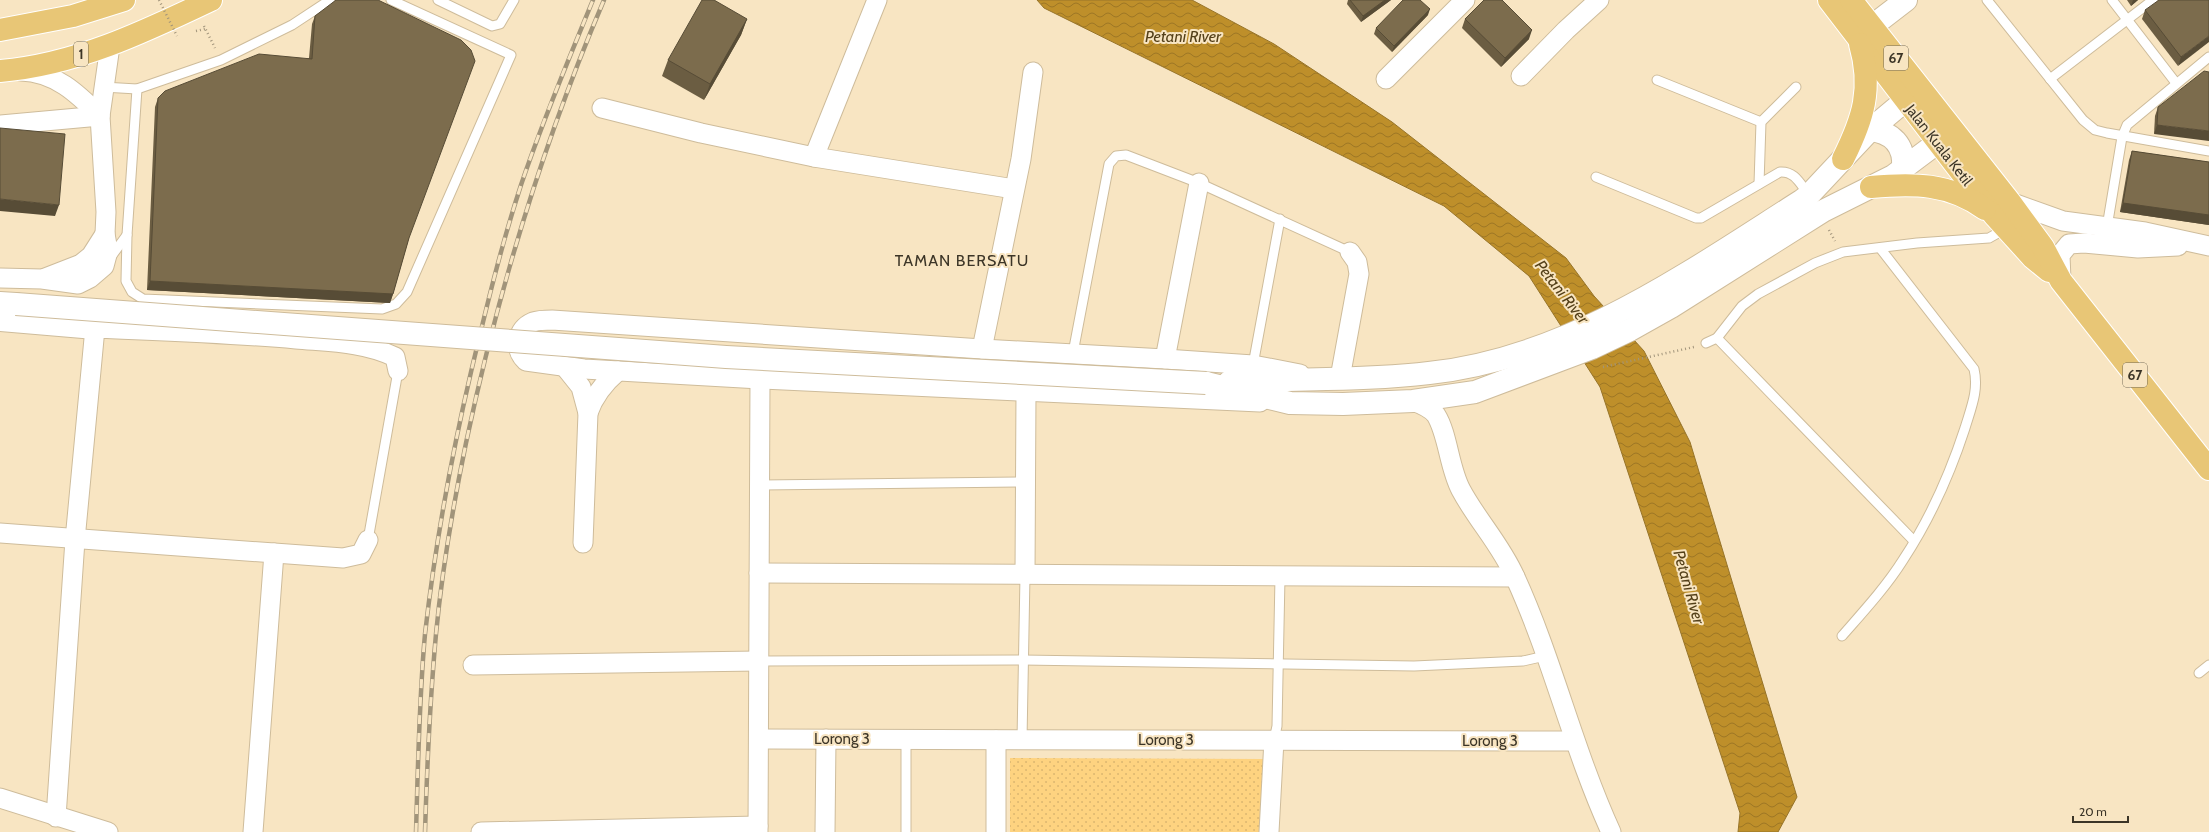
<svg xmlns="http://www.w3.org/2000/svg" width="2209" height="832" viewBox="0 0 2209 832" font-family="Cabin,sans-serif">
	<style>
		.park { fill: url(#park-dots) }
		.water { fill: url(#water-waves); stroke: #977429 }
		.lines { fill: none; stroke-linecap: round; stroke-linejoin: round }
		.service-casing { stroke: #cebc9b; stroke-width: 11 }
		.minor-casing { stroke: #cebc9b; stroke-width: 21 }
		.tertiary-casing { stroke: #cebc9b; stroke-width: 24 }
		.primary-casing { stroke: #fff; stroke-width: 24 }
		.path { stroke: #a1947b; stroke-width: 2.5; stroke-dasharray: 1 3; stroke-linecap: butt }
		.service { stroke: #fff; stroke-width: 9 }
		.minor { stroke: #fff; stroke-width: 19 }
		.tertiary { stroke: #fff; stroke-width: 22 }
		.primary { stroke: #e8c676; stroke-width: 22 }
		.rail-casing { stroke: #a1947a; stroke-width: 4.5 }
		.rail { stroke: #f8e5c2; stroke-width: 3; stroke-dasharray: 9; stroke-linecap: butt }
		.tertiary-bridge-casing { stroke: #cebc9b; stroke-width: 24; stroke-linecap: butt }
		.path-bridge { stroke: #a1947b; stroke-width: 2.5; stroke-dasharray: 1 3; stroke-linecap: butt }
		.tertiary-bridge { stroke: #fff; stroke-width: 22 }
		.wall { fill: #6b5d42 }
		.shaded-wall { fill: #574c36 }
		.building { fill: #7c6c4d; stroke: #574c36 }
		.labels { text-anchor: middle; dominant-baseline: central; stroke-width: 4; stroke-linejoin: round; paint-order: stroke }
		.shield { fill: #f8e5c2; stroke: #746a56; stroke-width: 1 }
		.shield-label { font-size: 14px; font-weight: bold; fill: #3c3527 }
		.street-label { font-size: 15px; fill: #3c3527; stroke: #f8e5c2 }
		.water-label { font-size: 16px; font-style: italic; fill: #544019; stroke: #f8e5c2 }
		.neighbourhood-label { font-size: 16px; letter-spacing: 1px; fill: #3c3527; stroke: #f8e5c2 }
	</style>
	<defs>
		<pattern id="park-dots" width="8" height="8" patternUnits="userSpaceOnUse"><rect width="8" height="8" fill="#fed380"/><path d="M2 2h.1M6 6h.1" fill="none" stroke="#dbb66f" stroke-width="1.8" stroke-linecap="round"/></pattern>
		<pattern id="water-waves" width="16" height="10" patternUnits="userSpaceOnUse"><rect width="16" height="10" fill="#be8f2a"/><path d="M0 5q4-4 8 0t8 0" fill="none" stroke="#9c7624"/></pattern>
	</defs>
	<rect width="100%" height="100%" fill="#f8e5c2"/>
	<!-- park -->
	<path class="park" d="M 1010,758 L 1265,759 L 1264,832 L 1010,832 Z"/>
	<!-- water -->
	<path class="water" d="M 1037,0 L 1192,0 L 1274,44 L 1392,122 L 1566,258 L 1594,296 L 1644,351 L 1690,442 L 1797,797 L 1778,832 L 1738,832 L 1740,813 L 1600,387 L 1529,276 L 1444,206 L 1044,8 Z"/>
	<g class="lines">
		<defs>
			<g id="service">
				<path d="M 438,0 L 492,26 L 500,24 L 514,0"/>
				<path d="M 1987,0 L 2083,120 L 2095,130 L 2107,133 L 2209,151"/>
				<path d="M 2112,0 L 2176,83"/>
				<path d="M 2050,79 L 2153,0"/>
				<path d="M 1657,80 L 1761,122"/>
				<path d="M 103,87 L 137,89 L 221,60 L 292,25 L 330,0"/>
				<path d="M 137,89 L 127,235 L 126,281 L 132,292 L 143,299 L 382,309 L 396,304 L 407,292 L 511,55 L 391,0"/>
				<path d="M 1596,177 L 1696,218 L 1701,218 L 1780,172 C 1795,171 1800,184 1809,195"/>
				<path d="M 1759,184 L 1761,122 L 1796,87"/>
				<path d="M 2107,227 L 2122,137 L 2127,125 L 2209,57"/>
				<path d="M 110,258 L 127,235"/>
				<path d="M 1717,338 L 1914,541"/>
				<path d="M 1706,343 L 1717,338 L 1742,306 L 1758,294 L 1815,263 L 1843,252 L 1917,243 L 1989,238 L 2005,229"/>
				<path d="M 1073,353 L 1109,164 L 1116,156 L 1126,155 L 1199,183 L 1350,252"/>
				<path d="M 1253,365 L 1280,219"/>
				<path d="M 760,485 L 1026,482"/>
				<path d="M 368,540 L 398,371"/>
				<path d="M 1842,636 C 1863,612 1886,587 1903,560 C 1930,519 1950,474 1965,428 C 1971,408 1979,390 1974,369 L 1880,248"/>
				<path d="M 759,661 L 1022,660 L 1414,666 L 1523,661 L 1545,656"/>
				<path d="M 2199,673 L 2209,665"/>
				<path d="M 1022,740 L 1025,575"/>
				<path d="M 1274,740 L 1277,726 L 1280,577"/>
				<path d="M 906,832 L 906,739"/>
			</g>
			<g id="minor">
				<path d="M 21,71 C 55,72 77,93 100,116"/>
				<path d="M 1521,76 L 1566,30 L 1599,0"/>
				<path d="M 1386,79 L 1465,0"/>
				<path d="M 602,108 L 701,133 L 814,157 L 1014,189"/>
				<path d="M 0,125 L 100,116"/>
				<path d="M 814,157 L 877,0"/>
				<path d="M 2010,202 L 2063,221 L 2145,232 L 2209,246"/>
				<path d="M 0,278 L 42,279 L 78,284 L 90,278 L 104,266 L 108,251 L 105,234 L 106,212 L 100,116 L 110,46"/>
				<path d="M 45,278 L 81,264 L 91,256 L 105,234"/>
				<path d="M 2061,280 L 2060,255 L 2069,244 L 2084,243 L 2138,248 L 2178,246"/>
				<path d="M 982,349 L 1021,159 L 1033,72"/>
				<path d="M 1165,359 L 1199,183"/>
				<path d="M 565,367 L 581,387 L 588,413 L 583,543"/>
				<path d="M 1340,378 L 1359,274 L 1357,262 L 1350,252"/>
				<path d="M 1413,401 C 1421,404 1431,408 1436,415 C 1448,434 1449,468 1461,490 C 1477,520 1501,545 1515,577 C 1553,660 1573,749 1611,832"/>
				<path d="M 1260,402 L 760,379 L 584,369 L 526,361 C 513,349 517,329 533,322 C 539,320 546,320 552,320 L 982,349 L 1165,359 L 1253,365 L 1300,374"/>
				<path d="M 588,413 C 594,395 604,383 618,371"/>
				<path d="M 0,533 L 343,558 L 361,554 L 368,540"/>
				<path d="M 759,573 L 1515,577"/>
				<path d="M 1025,575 L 1026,392"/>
				<path d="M 473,665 L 759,661"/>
				<path d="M 759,739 L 1574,741"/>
				<path d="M 0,798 L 108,832"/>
				<path d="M 56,817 L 75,540 L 95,328 C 162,331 229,333 296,339 C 329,342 365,342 395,357 L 398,371"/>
				<path d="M 253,832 L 274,553"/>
				<path d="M 481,832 L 758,826"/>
				<path d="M 758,832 L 760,379"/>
				<path d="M 825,832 L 826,739"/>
				<path d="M 996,832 L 996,740"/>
				<path d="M 1269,832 L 1274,740"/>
			</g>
			<g id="tertiary">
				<path d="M 1858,37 L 1906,0"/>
				<path d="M 1870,130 C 1892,132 1905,145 1903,168"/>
				<path d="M 0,303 L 16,304"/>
				<path d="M 0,320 L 95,328"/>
				<path d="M 1229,382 C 1296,378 1363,381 1429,373 C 1569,358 1686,274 1801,201 L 1809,195 L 1870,130 L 1919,89"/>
				<path d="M 1206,383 L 1290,403 L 1343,404 L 1413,401 L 1475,392 L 1592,348 L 1630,330 L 1671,307 L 1823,211 L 1893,176 L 1953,131"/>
			</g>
			<g id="primary">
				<path d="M 1829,0 L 1994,215 L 2033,258 L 2049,271"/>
				<path d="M 1851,0 L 2010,202 L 2043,247 L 2061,281 L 2209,469"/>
				<path d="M 0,30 L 73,16 L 124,0"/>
				<path d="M 0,71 C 75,65 144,32 211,0"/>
				<path d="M 1843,159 C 1863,119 1873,89 1860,44"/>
				<path d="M 1871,187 C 1913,183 1949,183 1985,209"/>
			</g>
		</defs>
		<!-- service casing -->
		<use href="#service" class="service-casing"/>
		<!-- minor casing -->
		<use href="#minor" class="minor-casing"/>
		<!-- tertiary casing -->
		<use href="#tertiary" class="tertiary-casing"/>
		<!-- primary casing -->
		<use href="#primary" class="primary-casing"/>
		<!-- path -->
		<g class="path">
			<path d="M 204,26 L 215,48"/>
			<path d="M 196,31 L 205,29"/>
			<path d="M 1829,230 L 1835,241"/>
			<path d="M 1603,367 L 1694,347"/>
		</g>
		<!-- service -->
		<use href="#service" class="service"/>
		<!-- minor -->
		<use href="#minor" class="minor"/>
		<!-- tertiary -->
		<use href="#tertiary" class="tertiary"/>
		<!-- primary -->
		<use href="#primary" class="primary"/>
		<defs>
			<g id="rail">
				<path d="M 416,832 C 418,766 419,700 425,634 C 435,546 451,458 471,372 C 486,309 501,246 521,185 C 542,122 568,61 593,0"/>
				<path d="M 425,832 C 427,766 430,700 436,634 C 442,570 453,506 466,443 C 498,291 543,143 604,0"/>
			</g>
		</defs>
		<!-- rail casing -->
		<use href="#rail" class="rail-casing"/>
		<!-- rail -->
		<use href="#rail" class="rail"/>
		<defs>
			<path id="tertiary-bridge" d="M 16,304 L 726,357 L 1206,383"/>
		</defs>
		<!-- tertiary-bridge casing -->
		<use href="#tertiary-bridge" class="tertiary-bridge-casing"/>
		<!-- path-bridge -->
		<path class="path-bridge" d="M 159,0 L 177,36"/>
		<!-- tertiary-bridge -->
		<use href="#tertiary-bridge" class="tertiary-bridge"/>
	</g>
	<!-- wall -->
	<g class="wall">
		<path d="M 1348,0 L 1391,0 L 1361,22 L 1347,4 Z"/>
		<path d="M 2127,0 L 2138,0 L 2131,6 Z"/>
		<path d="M 2209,0 L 2178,66 L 2142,19 L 2145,10 Z"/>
		<path d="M 1428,15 L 1392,52 L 1374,34 L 1376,28 Z"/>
		<path d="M 315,16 L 409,238 L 393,294 L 390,303 L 147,290 L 155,107 L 158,98 L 309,58 L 312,24 Z"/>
		<path d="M 747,19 L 741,35 L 704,100 L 662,76 L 668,60 Z"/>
		<path d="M 1465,19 L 1529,39 L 1501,67 L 1462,28 Z"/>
		<path d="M 2209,72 L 2154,134 L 2155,116 L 2158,107 Z"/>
		<path d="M 2132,151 L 2209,162 L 2209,225 L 2120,212 L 2129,160 Z"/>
	</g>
	<!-- shaded-wall -->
	<g class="shaded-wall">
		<path d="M 1385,0 L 1391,0 L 1361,22 L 1363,16 Z"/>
		<path d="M 2133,0 L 2138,0 L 2131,6 Z"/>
		<path d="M 1430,9 L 1428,15 L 1392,52 L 1394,46 Z"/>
		<path d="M 747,19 L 741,35 L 704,100 L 710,84 Z"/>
		<path d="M 1532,30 L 1529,39 L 1501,67 L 1505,58 Z"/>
		<path d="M 2209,36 L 2209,42 L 2178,66 L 2181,57 Z"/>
		<path d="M 2157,125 L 2209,131 L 2209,141 L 2154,134 Z"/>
		<path d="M 0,199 L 59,205 L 55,216 L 0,211 Z"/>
		<path d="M 2123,203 L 2209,215 L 2209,225 L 2120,212 Z"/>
		<path d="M 150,281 L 393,294 L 390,303 L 147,290 Z"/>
	</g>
	<!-- building -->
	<g class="building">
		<path d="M 336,0 L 378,0 L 461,40 L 471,50 L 475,61 L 409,238 L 393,294 L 150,281 L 158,98 L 165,91 L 259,54 L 312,59 L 315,16 Z"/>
		<path d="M 702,0 L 714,0 L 747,19 L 710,84 L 668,60 Z"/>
		<path d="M 1350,0 L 1385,0 L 1363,16 Z"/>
		<path d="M 1403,0 L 1420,0 L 1430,9 L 1394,46 L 1376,28 Z"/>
		<path d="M 1484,0 L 1502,0 L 1532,30 L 1505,58 L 1465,19 Z"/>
		<path d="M 2159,0 L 2209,0 L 2209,36 L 2181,57 L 2145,10 Z"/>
		<path d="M 2204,71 L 2209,72 L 2209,131 L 2157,125 L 2158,107 Z"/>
		<path d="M 0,128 L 65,134 L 59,205 L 0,199 Z"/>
		<path d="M 2132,151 L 2209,162 L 2209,215 L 2123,203 Z"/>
	</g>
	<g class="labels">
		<!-- shield labels -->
		<g class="shield">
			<rect x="74" y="42" width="14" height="24" rx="3"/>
			<rect x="1884" y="46" width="24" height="24" rx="3"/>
			<rect x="2123" y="363" width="24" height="24" rx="3"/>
		</g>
		<g class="shield-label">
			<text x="81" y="54">1</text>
			<text x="1896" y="58">67</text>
			<text x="2135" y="375">67</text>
		</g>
		<!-- street labels -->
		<g class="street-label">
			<text transform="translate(1939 145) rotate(52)">Jalan Kuala Ketil</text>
			<text x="842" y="739">Lorong 3</text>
			<text x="1166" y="740">Lorong 3</text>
			<text x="1490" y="741">Lorong 3</text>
		</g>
		<!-- water labels -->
		<g class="water-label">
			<text x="1183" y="36">Petani River</text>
			<text transform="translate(1562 292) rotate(52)">Petani River</text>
			<text transform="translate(1689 587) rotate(74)">Petani River</text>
		</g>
		<!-- neighbourhood labels -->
		<g class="neighbourhood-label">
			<text x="962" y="260">TAMAN BERSATU</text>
		</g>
	</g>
	<!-- scale -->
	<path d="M2073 816v6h55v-6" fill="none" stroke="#3c3527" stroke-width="2"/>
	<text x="2079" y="816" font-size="12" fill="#3c3527" stroke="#f8e5c2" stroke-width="3" paint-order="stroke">20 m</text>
</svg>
